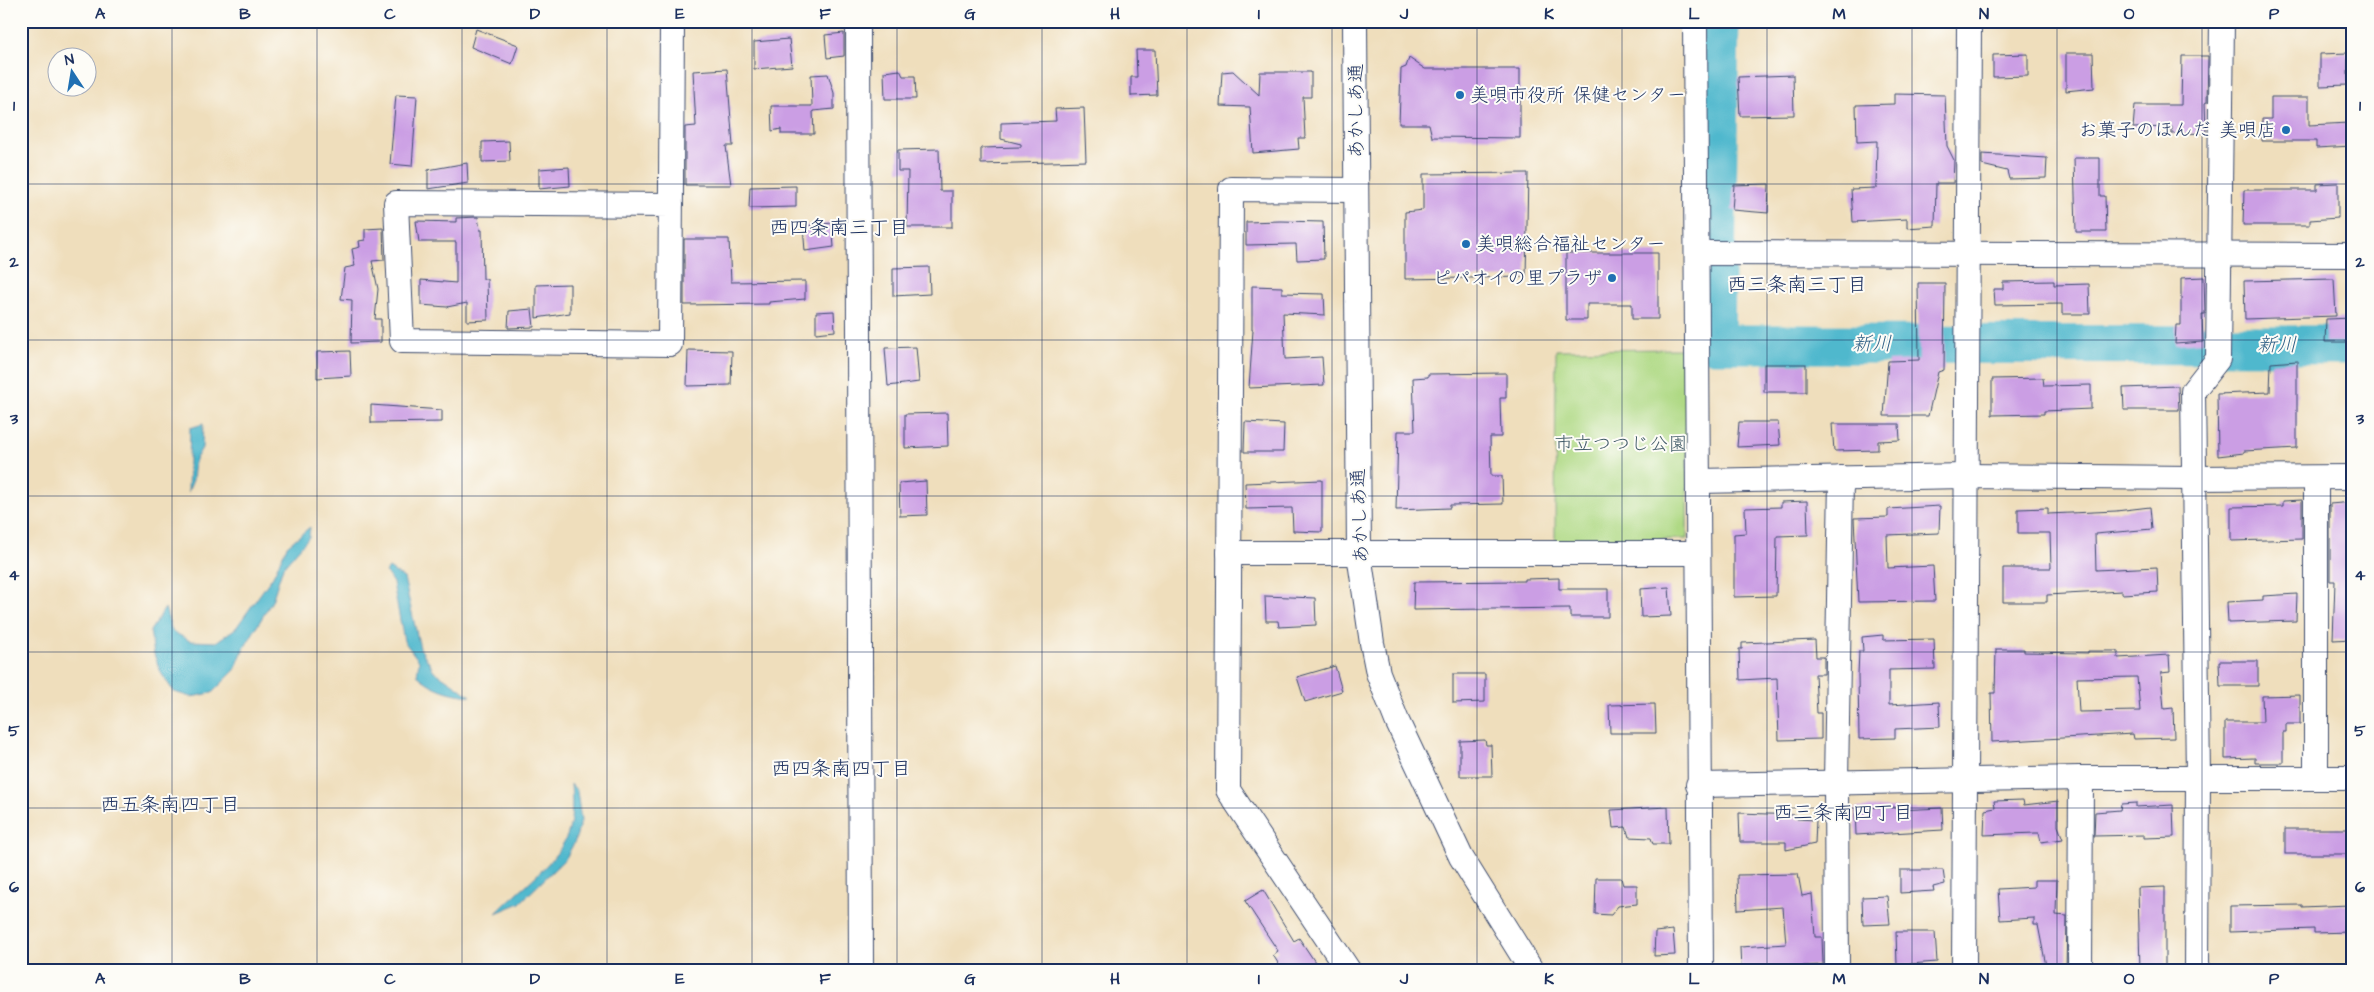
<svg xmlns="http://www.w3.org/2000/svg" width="2374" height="992" viewBox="0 0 2374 992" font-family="'Architects Daughter','Klee One',sans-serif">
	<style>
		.green { fill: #afd984; stroke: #658471 }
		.water { fill: #50b8cd; stroke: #367496 }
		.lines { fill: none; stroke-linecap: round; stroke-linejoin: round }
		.river { stroke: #50b8cd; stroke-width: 39 }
		.building { fill: #cb9ee4; fill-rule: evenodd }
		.minor-casing { stroke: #3b496c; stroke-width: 26 }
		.minor { stroke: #fff; stroke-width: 24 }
		.grid { fill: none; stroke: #1b2f5e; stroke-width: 1; stroke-opacity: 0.55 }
		.poi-dot { fill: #1f6fb2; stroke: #fdfcf7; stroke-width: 2 }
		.labels { text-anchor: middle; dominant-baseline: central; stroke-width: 4; stroke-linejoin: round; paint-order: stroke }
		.poi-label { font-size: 19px; fill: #1b2f5e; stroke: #fdfcf7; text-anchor: start }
		.street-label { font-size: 19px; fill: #1b2f5e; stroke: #fdfcf7 }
		.park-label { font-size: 19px; fill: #405a68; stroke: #fdfcf7 }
		.neighbourhood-label { font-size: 20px; fill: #1b2f5e; stroke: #fdfcf7 }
		.water-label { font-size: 20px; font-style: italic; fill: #2e5f85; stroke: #fdfcf7 }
		.neatline { fill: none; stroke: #1b2f5e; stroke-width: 2 }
		.grid-label { font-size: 16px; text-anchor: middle; font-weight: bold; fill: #1b2f5e }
	</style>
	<rect width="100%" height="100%" fill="#fdfcf7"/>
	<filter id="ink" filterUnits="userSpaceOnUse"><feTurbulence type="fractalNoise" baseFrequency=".02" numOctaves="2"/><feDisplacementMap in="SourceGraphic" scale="10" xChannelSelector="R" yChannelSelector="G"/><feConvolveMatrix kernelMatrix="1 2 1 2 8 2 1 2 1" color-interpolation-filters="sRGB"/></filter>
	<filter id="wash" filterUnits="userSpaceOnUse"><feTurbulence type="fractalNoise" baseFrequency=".0096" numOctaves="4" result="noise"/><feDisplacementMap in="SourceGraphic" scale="20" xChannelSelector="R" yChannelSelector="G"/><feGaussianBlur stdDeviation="1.12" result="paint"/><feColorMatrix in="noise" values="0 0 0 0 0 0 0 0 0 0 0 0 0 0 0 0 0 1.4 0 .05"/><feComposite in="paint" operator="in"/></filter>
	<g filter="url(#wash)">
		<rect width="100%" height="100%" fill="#efdebc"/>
		<!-- green -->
		<path class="green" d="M 1688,349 L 1687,539 L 1555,541 L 1556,350 Z"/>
		<!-- water -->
		<g class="water">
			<path d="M 203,424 L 202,448 L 195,460 L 193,480 L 188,492 L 190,428 Z"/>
			<path d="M 310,527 L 309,537 L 283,567 L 272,601 L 243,650 L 235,670 L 212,693 L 191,697 L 174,692 L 161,673 L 154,654 L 150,631 L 165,608 L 172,631 L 190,641 L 216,642 L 236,628 L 273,576 L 287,546 Z"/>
			<path d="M 389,568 L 404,578 L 420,648 L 434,671 L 471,696 C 450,694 433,689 417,675 L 419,661 L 404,641 L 393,583 L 386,572 Z"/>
			<path d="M 571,784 L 577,791 L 581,821 L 575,841 L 566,858 L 520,903 L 496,913 C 518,890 561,860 569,830 C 573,815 572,799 571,784 Z"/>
		</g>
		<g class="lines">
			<!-- river -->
			<path class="river" d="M 1720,21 L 1715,344 L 2353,345"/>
		</g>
		<g id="blocks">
			<!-- building -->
			<g class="building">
				<path d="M 476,29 L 518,45 L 512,64 L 471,47 Z"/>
				<path d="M 844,33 L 844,56 L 827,58 L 825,35 Z"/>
				<path d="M 789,39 L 792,66 L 754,69 L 754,42 Z"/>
				<path d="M 1136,50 L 1155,50 L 1157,95 L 1131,96 L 1131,77 L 1137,77 Z"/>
				<path d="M 2066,53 L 2093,53 L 2094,88 L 2066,91 Z"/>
				<path d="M 2348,53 L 2348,85 L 2320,86 L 2320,54 Z"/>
				<path d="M 2028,54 L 2028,76 L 1993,77 L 1993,55 Z"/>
				<path d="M 2182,56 L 2208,56 L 2207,102 L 2205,103 L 2206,133 L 2172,134 L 2172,127 L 2133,128 L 2135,105 L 2181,105 Z"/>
				<path d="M 1409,58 L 1425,69 L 1520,69 L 1520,138 L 1432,137 L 1429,124 L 1399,124 L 1401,69 L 1406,67 Z"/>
				<path d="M 727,69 L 733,146 L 726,146 L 731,185 L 685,185 L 685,127 L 696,126 L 693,71 Z"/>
				<path d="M 900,70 L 903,76 L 915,76 L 916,99 L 885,99 L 884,72 Z"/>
				<path d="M 1233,71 L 1259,95 L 1260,72 L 1311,72 L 1311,97 L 1303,97 L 1305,138 L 1298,138 L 1299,149 L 1253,153 L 1250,107 L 1220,106 L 1222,72 Z"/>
				<path d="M 828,74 L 834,93 L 834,109 L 813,111 L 814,134 L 781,134 L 781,129 L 772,131 L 771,106 L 812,106 L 811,75 Z"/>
				<path d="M 1793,75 L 1794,115 L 1740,116 L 1738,77 Z"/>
				<path d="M 1894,94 L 1945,95 L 1947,146 L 1954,160 L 1953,183 L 1936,183 L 1935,226 L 1907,228 L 1907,219 L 1853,222 L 1851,189 L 1876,188 L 1877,141 L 1857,142 L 1856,105 L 1894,104 Z"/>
				<path d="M 396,95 L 417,96 L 412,166 L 390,164 Z"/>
				<path d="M 2271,97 L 2309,97 L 2309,125 L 2350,123 L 2352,146 L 2316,148 L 2316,141 L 2262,141 L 2262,119 L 2271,119 Z"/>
				<path d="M 1084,108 L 1086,161 L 981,164 L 981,148 L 1021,147 L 1021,144 L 1001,139 L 1001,123 L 1056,121 L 1055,109 Z"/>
				<path d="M 509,141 L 510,161 L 482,162 L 482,142 Z"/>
				<path d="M 939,149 L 940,191 L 952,191 L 952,227 L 907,227 L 908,171 L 898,171 L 898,150 Z"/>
				<path d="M 1982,154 L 2047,158 L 2046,178 L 2009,179 L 2007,171 L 1982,165 Z"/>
				<path d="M 2074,158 L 2100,158 L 2100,196 L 2105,196 L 2106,232 L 2076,232 Z"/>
				<path d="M 467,163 L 468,183 L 428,189 L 428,170 Z"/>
				<path d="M 569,167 L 570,186 L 539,189 L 539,169 Z"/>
				<path d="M 1528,173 L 1526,277 L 1405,279 L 1405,212 L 1423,210 L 1423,174 Z"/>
				<path d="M 2338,183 L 2338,218 L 2310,220 L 2310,225 L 2243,225 L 2244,190 L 2317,190 L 2317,184 Z"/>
				<path d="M 1769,184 L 1768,213 L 1732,210 L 1734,185 Z"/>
				<path d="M 796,186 L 796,207 L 749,208 L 750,187 Z"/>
				<path d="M 478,217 L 480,230 L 482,230 L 483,279 L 487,279 L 488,320 L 467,321 L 467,303 L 447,307 L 421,305 L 421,280 L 456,283 L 456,242 L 419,242 L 416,221 L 456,222 L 456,218 Z"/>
				<path d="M 1281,221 L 1323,222 L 1324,259 L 1297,260 L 1296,244 L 1246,245 L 1246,222 Z"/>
				<path d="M 832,223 L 834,247 L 805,251 L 803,226 Z"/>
				<path d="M 383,228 L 384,260 L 372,261 L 378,289 L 375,319 L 381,319 L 381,342 L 351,343 L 352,300 L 341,299 L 345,268 L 355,266 L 352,249 L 360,247 L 359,241 L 365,240 L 365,229 Z"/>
				<path d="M 684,239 L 729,239 L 731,282 L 805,281 L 805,299 L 769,302 L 769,304 L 684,305 Z"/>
				<path d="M 1566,253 L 1658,253 L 1658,319 L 1632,319 L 1632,304 L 1587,304 L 1587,320 L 1566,320 Z"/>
				<path d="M 929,267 L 930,294 L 893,296 L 893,268 Z"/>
				<path d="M 2204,277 L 2205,314 L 2202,314 L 2203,342 L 2175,344 L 2176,325 L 2181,325 L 2181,278 Z"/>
				<path d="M 2334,279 L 2336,316 L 2245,319 L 2244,281 Z"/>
				<path d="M 2054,281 L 2054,285 L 2089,284 L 2090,314 L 2062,314 L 2062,304 L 1995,305 L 1994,289 L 2003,289 L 2003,282 Z"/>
				<path d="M 1918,283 L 1945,283 L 1944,370 L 1938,372 L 1928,416 L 1884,416 L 1888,361 L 1919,360 Z"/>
				<path d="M 570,284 L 570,313 L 536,318 L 536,285 Z"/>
				<path d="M 1252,286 L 1282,287 L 1282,293 L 1324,294 L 1325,315 L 1283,313 L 1285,359 L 1322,357 L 1324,385 L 1249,388 L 1253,330 L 1252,330 Z"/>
				<path d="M 532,309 L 534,327 L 508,328 L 509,311 Z"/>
				<path d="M 834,311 L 835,331 L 816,333 L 816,312 Z"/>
				<path d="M 2353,318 L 2353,342 L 2325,342 L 2326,319 Z"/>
				<path d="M 916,347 L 919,382 L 888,386 L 885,348 Z"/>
				<path d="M 688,350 L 732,351 L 731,385 L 687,386 Z"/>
				<path d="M 350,351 L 351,376 L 317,378 L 317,352 Z"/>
				<path d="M 2297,361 L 2297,448 L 2244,451 L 2244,453 L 2218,456 L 2217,394 L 2270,392 L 2271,363 Z"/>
				<rect x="1764" y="364" width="42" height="28"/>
				<path d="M 1506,373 L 1506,398 L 1500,398 L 1501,437 L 1490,437 L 1491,476 L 1502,476 L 1503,504 L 1450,505 L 1450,508 L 1396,510 L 1398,431 L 1415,431 L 1413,378 L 1428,377 L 1428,374 Z"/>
				<path d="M 2043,378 L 2044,386 L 2091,385 L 2091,409 L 2044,411 L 2044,414 L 1992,415 L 1992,379 Z"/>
				<path d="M 2178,386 L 2179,410 L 2124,410 L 2123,388 Z"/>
				<path d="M 371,405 L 442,410 L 442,422 L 371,423 Z"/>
				<path d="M 947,413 L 948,446 L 905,448 L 905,414 Z"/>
				<path d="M 1245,422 L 1284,424 L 1283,452 L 1244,452 Z"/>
				<path d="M 1739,422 L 1778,422 L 1780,445 L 1737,447 Z"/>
				<path d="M 1832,424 L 1899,424 L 1900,440 L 1878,441 L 1878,450 L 1834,451 Z"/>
				<path d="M 1322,480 L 1322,532 L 1293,531 L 1292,508 L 1246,509 L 1245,483 Z"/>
				<path d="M 926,481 L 927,515 L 900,516 L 899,483 Z"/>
				<path d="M 2302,500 L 2302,539 L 2231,541 L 2231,507 L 2283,506 L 2283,501 Z"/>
				<path d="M 1807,501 L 1808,535 L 1777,536 L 1776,596 L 1734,597 L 1734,534 L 1746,533 L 1745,508 L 1781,507 L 1781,502 Z"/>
				<path d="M 2353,502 L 2353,639 L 2333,640 L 2335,581 L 2330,581 L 2330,504 Z"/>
				<path d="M 1940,506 L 1939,533 L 1887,535 L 1888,568 L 1933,566 L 1935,601 L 1858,602 L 1854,518 L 1888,517 L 1888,509 Z"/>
				<path d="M 2150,507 L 2152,529 L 2095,534 L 2096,570 L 2157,567 L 2158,592 L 2122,594 L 2122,591 L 2047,595 L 2047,602 L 2003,602 L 2003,568 L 2051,568 L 2050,533 L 2018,533 L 2018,509 L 2048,508 L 2048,514 L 2116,511 Z"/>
				<path d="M 1559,578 L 1559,589 L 1608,589 L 1608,617 L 1570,617 L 1570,608 L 1413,610 L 1414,582 L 1525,581 L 1525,579 Z"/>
				<path d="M 1669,587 L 1671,616 L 1641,617 L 1640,589 Z"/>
				<path d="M 2297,594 L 2296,621 L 2228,623 L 2227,602 L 2263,600 L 2263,596 Z"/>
				<path d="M 1265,596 L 1315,598 L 1316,625 L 1279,627 L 1278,621 L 1266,621 Z"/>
				<path d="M 1883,635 L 1883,640 L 1934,639 L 1935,669 L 1889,670 L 1889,705 L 1939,702 L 1940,727 L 1895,729 L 1895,738 L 1859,739 L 1858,675 L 1859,651 L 1863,651 L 1862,637 Z"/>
				<path d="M 1815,640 L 1816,657 L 1824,657 L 1824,674 L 1815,674 L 1817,713 L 1821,713 L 1821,739 L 1779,740 L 1777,678 L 1740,680 L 1739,649 L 1742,649 L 1742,643 Z"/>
				<path d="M 1996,649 L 2024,649 L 2024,652 L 2088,653 L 2088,651 L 2118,651 L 2118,658 L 2169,655 L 2170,672 L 2161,673 L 2164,709 L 2173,708 L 2174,738 L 2134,739 L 2133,734 L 1992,742 L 1991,693 L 1995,693 ZM 2137,677 L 2140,711 L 2079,712 L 2077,678 Z"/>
				<path d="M 2219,661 L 2258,661 L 2258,686 L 2220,686 Z"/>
				<path d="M 1335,666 L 1342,691 L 1305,702 L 1297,677 Z"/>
				<path d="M 1453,674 L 1485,674 L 1485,702 L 1453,703 Z"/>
				<path d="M 2300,695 L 2300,724 L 2286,724 L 2286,732 L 2283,732 L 2283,763 L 2255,763 L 2255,758 L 2225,759 L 2225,722 L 2263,722 L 2262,696 Z"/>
				<path d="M 1655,704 L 1656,733 L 1610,733 L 1609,705 Z"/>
				<path d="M 1485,740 L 1486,745 L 1491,745 L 1492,776 L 1460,776 L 1460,741 Z"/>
				<path d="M 2023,800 L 2024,805 L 2058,801 L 2058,826 L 2063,839 L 2041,842 L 2039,833 L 2035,833 L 1984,835 L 1985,810 L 1995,808 L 1994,801 Z"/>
				<path d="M 2136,803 L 2136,807 L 2173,805 L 2174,837 L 2144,838 L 2144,835 L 2094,836 L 2095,812 L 2120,810 L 2121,804 Z"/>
				<path d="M 1668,807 L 1669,844 L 1653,844 L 1651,838 L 1629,837 L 1626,827 L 1613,828 L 1611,810 Z"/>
				<path d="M 1896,807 L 1896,810 L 1942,808 L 1943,830 L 1856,835 L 1855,808 Z"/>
				<path d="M 1739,813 L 1796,815 L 1797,819 L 1816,820 L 1815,844 L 1786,850 L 1786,842 L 1740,842 Z"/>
				<rect x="2285" y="829" width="68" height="25"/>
				<path d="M 1900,870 L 1943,870 L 1945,884 L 1933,887 L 1934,891 L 1900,893 Z"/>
				<path d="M 1798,874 L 1802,896 L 1812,894 L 1815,937 L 1822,937 L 1823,965 L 1803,966 L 1804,968 L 1741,971 L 1740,947 L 1786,944 L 1783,907 L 1738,910 L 1737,875 Z"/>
				<path d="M 1596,878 L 1621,878 L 1623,885 L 1637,885 L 1637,904 L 1618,906 L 1611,915 L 1595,914 Z"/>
				<path d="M 2034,880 L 2057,880 L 2056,915 L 2067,916 L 2066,971 L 2047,971 L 2038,925 L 2034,925 L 2034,918 L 2000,920 L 1998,889 L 2034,887 Z"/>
				<path d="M 2165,887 L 2165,971 L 2140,971 L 2138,888 Z"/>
				<path d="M 1263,890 L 1294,941 L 1299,938 L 1321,971 L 1283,971 L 1273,955 L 1278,951 L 1245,901 Z"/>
				<path d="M 1887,896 L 1890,924 L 1863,925 L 1862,897 Z"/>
				<path d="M 2302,905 L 2302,907 L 2349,905 L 2350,932 L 2314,933 L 2314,929 L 2230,932 L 2230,906 Z"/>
				<path d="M 1673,930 L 1675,955 L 1654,956 L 1655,932 Z"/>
				<path d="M 1896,932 L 1935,932 L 1937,962 L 1897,965 Z"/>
			</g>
		</g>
	</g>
	<g filter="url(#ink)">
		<use href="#blocks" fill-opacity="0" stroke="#3b496c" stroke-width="1"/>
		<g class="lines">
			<defs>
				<g id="minor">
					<path d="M 858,21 L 861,971"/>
					<path d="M 1355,21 L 1359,554 L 1372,643 L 1378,673 L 1397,721 L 1461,857 L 1532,971"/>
					<path d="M 1695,21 L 1701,971"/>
					<path d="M 671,205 L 396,203 L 402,341 L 670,344 L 672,21"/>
					<path d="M 1697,253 L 2353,255"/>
					<path d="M 2316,478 L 2316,778"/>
					<path d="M 1699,481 L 1965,476 L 2194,478 L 2353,477"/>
					<path d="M 1229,553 L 1698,553"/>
					<path d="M 2081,778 L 2353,778"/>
					<path d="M 1698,785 L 2081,778 L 2080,971"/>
					<path d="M 1349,971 L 1228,790 L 1231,189 L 1356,190"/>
					<path d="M 1837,971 L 1836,782 L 1841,478"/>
					<path d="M 1964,971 L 1969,21"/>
					<path d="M 2197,971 L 2198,777 L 2193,391 L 2218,359 L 2222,21"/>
				</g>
			</defs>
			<!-- minor casing -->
			<use href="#minor" class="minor-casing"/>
			<!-- minor -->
			<use href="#minor" class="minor"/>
		</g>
	</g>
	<!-- grid -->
	<path class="grid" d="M 172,21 L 172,971M 317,21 L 317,971M 462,21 L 462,971M 607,21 L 607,971M 752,21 L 752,971M 897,21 L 897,971M 1042,21 L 1042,971M 1187,21 L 1187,971M 1332,21 L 1332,971M 1477,21 L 1477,971M 1622,21 L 1622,971M 1767,21 L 1767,971M 1912,21 L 1912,971M 2057,21 L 2057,971M 2202,21 L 2202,971M 21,184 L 2353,184M 21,340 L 2353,340M 21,496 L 2353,496M 21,652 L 2353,652M 21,808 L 2353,808"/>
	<!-- markers -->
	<g class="poi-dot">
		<circle cx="1460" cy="95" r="5"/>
		<circle cx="2286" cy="130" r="5"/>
		<circle cx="1466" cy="244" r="5"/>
		<circle cx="1612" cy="278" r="5"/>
	</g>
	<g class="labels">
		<!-- poi labels -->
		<g class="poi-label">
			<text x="1470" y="95">美唄市役所 保健センター</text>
			<text x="2276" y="130" text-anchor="end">お菓子のほんだ 美唄店</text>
			<text x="1476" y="244">美唄総合福祉センター</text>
			<text x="1602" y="278" text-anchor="end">ピパオイの里プラザ</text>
		</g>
		<!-- street labels -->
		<g class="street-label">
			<text transform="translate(1356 111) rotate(-90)">あかしあ通</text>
			<text transform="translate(1360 516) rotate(-92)">あかしあ通</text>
		</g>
		<!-- park labels -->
		<g class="park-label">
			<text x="1621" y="444">市立つつじ公園</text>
		</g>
		<!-- neighbourhood labels -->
		<g class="neighbourhood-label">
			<text x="839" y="228">西四条南三丁目</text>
			<text x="1797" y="285">西三条南三丁目</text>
			<text x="841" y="769">西四条南四丁目</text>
			<text x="170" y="805">西五条南四丁目</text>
			<text x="1843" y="813">西三条南四丁目</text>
		</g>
		<!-- water labels -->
		<g class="water-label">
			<text x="1872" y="344">新川</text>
			<text x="2277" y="345">新川</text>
		</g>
	</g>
	<!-- margin -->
	<rect width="2374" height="992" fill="none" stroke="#fdfcf7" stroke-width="55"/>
	<!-- north arrow -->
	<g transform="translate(72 72) rotate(348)"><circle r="24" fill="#fdfcf7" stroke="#a3aaba"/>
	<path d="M0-4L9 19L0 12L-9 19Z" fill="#1f6fb2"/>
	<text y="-8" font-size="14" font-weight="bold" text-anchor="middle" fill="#1b2f5e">N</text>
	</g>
	<rect x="28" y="28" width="2318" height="936" class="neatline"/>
	<g class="grid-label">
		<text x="100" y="19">A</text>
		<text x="245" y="19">B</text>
		<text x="390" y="19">C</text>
		<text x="535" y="19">D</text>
		<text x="680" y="19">E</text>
		<text x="825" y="19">F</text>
		<text x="970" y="19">G</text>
		<text x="1115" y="19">H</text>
		<text x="1259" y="19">I</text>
		<text x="1404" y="19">J</text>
		<text x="1549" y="19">K</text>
		<text x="1694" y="19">L</text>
		<text x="1839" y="19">M</text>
		<text x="1984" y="19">N</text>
		<text x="2129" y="19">O</text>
		<text x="2274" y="19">P</text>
		<text x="14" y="111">1</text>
		<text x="2360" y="111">1</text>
		<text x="14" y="267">2</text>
		<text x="2360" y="267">2</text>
		<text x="14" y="424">3</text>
		<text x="2360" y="424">3</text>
		<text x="14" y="580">4</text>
		<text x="2360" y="580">4</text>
		<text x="14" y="736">5</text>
		<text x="2360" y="736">5</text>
		<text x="14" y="892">6</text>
		<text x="2360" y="892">6</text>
		<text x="100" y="984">A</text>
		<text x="245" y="984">B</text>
		<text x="390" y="984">C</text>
		<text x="535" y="984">D</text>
		<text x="680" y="984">E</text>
		<text x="825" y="984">F</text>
		<text x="970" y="984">G</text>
		<text x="1115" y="984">H</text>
		<text x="1259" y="984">I</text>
		<text x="1404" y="984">J</text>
		<text x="1549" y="984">K</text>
		<text x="1694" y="984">L</text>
		<text x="1839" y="984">M</text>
		<text x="1984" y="984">N</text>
		<text x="2129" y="984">O</text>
		<text x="2274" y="984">P</text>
	</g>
</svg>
